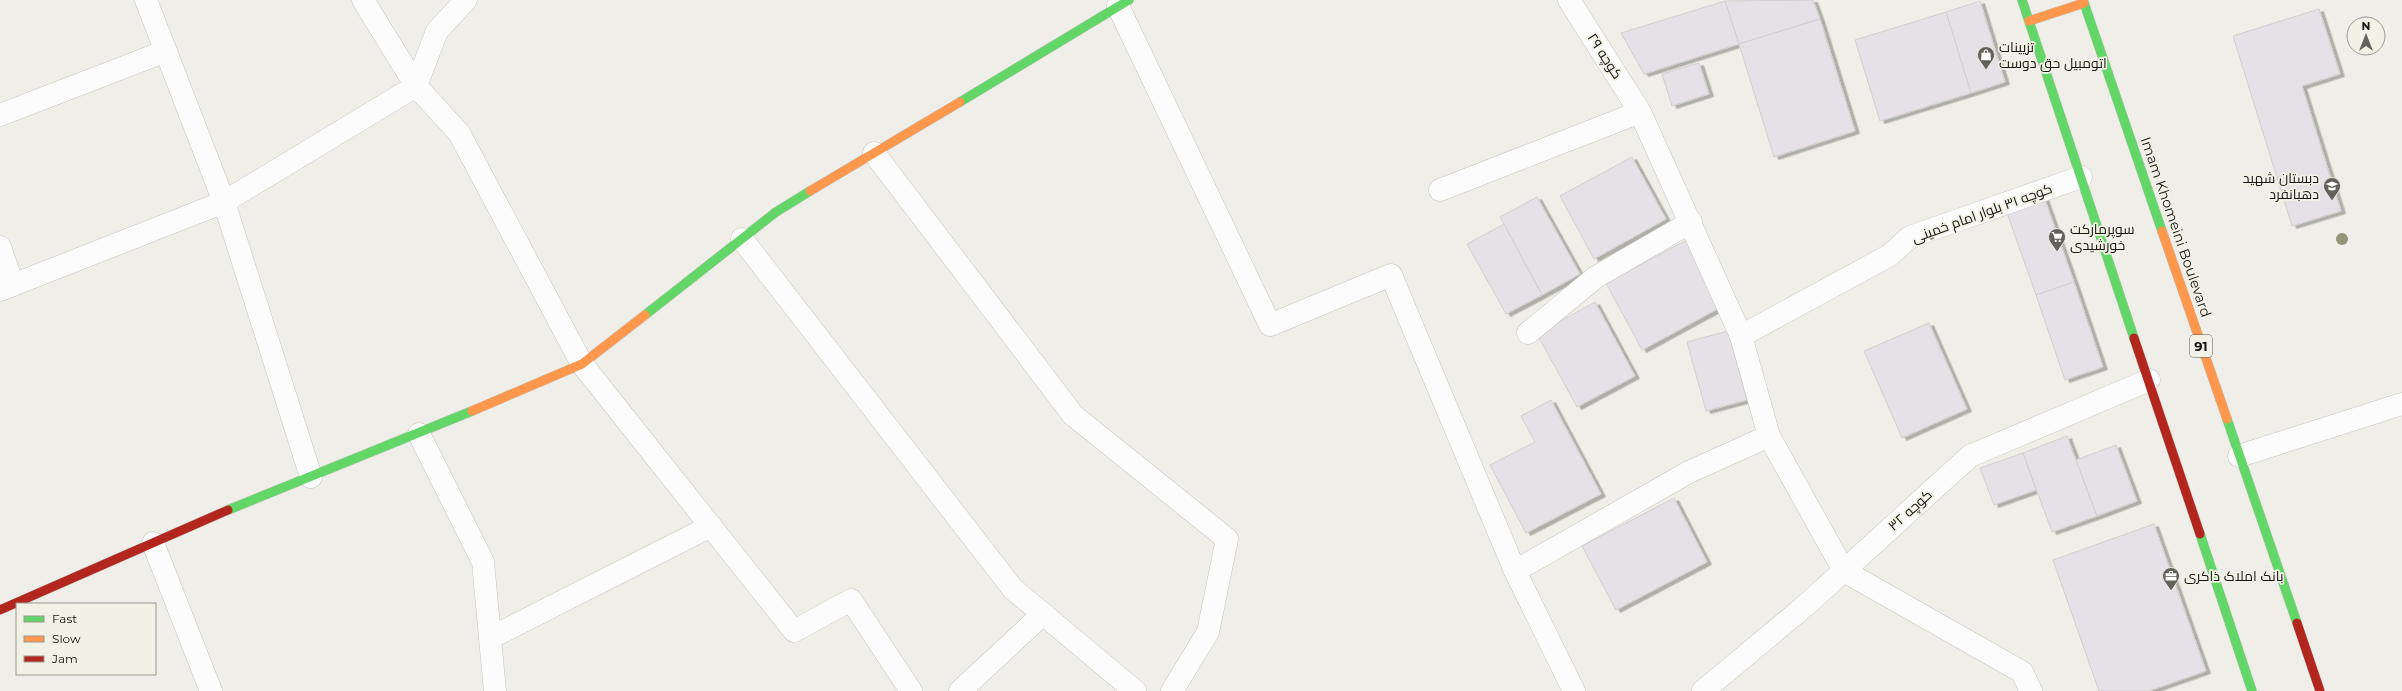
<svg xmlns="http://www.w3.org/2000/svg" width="2402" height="691" viewBox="0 0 2402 691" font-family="Montserrat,Cairo,sans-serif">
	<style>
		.building { fill: #e6e0e7; stroke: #d1d0cf; filter: url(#shadow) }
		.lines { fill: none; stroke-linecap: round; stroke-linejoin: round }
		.street-casing { stroke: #c5c5c0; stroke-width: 23 }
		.fast-casing { stroke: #c5c5c0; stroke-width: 10 }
		.slow-casing { stroke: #c5c5c0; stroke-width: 10 }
		.jam-casing { stroke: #c5c5c0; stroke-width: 10 }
		.street { stroke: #fdfcfc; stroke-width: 22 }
		.fast { stroke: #63d668; stroke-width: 9 }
		.slow { stroke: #ff974d; stroke-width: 9 }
		.jam { stroke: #b3261e; stroke-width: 9 }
		.tree { fill: #939576 }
		.labels { text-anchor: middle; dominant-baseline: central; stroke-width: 3.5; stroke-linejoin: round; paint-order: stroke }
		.shield { fill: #f2f1e5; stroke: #585751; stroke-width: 1 }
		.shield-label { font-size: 13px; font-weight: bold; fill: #161511 }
		.poi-label { font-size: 14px; fill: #161511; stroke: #f2f1e5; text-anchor: start }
		.street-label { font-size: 14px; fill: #161511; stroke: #f2f1e5 }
	</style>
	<defs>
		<filter id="shadow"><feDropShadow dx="4.5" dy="2.5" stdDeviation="0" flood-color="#0004"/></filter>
	</defs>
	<rect width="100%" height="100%" fill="#efeee8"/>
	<!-- building -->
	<g class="building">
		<path d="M 1813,0 L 1820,19 L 1739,44 L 1725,1 Z"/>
		<path d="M 1725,1 L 1739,44 L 1644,74 L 1621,33 Z"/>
		<path d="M 1980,1 L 2005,82 L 1971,93 L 1946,12 Z"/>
		<path d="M 2319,9 L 2340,74 L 2302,86 L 2341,211 L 2292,226 L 2233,36 Z"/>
		<path d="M 1946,12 L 1971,93 L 1880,121 L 1855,40 Z"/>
		<path d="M 1820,19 L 1855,131 L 1774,157 L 1739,44 Z"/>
		<path d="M 1699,63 L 1709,94 L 1672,106 L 1662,74 Z"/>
		<path d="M 1632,157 L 1666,219 L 1594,259 L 1560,196 Z"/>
		<path d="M 1537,197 L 1580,274 L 1542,295 L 1500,217 Z"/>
		<path d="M 2044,197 L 2074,282 L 2036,295 L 2006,210 Z"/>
		<path d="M 1504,224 L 1542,295 L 1506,314 L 1467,244 Z"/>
		<path d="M 1687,240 L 1723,306 L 1642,350 L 1606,283 Z"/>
		<path d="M 2074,282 L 2103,367 L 2065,380 L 2036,295 Z"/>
		<path d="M 1595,302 L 1635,376 L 1577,407 L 1537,334 Z"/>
		<path d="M 1929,323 L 1967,409 L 1902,438 L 1864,351 Z"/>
		<path d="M 1728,331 L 1747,400 L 1706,411 L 1687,342 Z"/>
		<path d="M 1551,400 L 1601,494 L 1526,533 L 1490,465 L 1535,442 L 1521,416 Z"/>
		<path d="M 2067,436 L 2097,516 L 2052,532 L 2023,453 Z"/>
		<path d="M 2116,445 L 2137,501 L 2097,516 L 2076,460 Z"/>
		<path d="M 2023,453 L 2036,490 L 1994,505 L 1980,468 Z"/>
		<path d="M 1674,498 L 1707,562 L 1616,610 L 1582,546 Z"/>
		<path d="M 2154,524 L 2206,671 L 2149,691 L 2099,691 L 2053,560 Z"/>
	</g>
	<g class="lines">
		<defs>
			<g id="street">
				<path d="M 146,0 L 224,202 L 311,477"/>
				<path d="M 363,0 L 416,86 L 459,133 L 582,364 L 794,631 L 851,600 L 911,691"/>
				<path d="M 1569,0 L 1640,112 L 1741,336 L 1769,436 L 1844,571 L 2022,672 L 2031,691"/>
				<path d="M 1118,6 L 1270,325 L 1391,275 L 1515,571 L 1689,472 L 1769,436"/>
				<path d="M 0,115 L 166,51"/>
				<path d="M 874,153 L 1073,415 L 1227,539 L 1208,632 L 1172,691"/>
				<path d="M 1440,190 L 1640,112"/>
				<path d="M 742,239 L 1013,589 L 1135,691"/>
				<path d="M 0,247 L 13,285"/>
				<path d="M 0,290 L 224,202 L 416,86 L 437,31 L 466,0"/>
				<path d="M 1528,333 L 1596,277 L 1691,222"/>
				<path d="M 1741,336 L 1890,255 L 1910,237 L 2081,177"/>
				<path d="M 419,434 L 483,562 L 495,691"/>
				<path d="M 2239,456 L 2402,404"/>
				<path d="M 153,543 L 211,691"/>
				<path d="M 1515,571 L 1574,691"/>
				<path d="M 490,638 L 711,526"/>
				<path d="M 960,691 L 1043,614"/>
				<path d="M 1703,691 L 1805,606 L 1970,456 L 2149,380"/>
			</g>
			<g id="fast">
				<path d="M 2022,0 L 2134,338"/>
				<path d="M 2083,0 L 2162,231"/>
				<path d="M 960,102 L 1129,0"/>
				<path d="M 645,315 L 776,212 L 810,191"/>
				<path d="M 2227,419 L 2297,623"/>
				<path d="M 228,510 L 472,411"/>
				<path d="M 2200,534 L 2252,691"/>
			</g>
			<g id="slow">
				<path d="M 2029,21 L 2084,3"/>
				<path d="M 810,191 L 960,102"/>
				<path d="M 2162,231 L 2227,419"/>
				<path d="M 472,411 L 582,364 L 645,315"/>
			</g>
			<g id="jam">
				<path d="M 2134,338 L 2200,534"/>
				<path d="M 0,610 L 228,510"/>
				<path d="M 2297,623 L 2320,691"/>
			</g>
		</defs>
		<!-- street casing -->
		<use href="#street" class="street-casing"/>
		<!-- fast casing -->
		<use href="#fast" class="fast-casing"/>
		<!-- slow casing -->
		<use href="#slow" class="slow-casing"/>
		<!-- jam casing -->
		<use href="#jam" class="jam-casing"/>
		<!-- street -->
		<use href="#street" class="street"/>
		<!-- fast -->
		<use href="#fast" class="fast"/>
		<!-- slow -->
		<use href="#slow" class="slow"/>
		<!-- jam -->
		<use href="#jam" class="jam"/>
	</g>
	<!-- trees -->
	<circle class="tree" cx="2342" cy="239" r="6"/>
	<!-- icons -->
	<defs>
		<symbol id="shop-pin" viewBox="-11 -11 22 30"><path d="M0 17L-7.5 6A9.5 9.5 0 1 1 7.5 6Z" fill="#62615c" stroke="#f2f1e5"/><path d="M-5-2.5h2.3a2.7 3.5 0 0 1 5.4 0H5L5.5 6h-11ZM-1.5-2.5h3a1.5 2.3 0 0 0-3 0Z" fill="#fff"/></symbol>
		<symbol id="school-pin" viewBox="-11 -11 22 30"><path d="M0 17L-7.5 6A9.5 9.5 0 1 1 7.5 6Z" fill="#62615c" stroke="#f2f1e5"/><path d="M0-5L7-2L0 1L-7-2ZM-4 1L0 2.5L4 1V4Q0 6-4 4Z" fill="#fff"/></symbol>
		<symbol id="supermarket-pin" viewBox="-11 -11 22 30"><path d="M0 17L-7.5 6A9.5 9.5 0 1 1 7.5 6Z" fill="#62615c" stroke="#f2f1e5"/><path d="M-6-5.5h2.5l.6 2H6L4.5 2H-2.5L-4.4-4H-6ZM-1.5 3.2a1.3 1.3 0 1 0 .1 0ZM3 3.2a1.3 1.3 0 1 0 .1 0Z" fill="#fff"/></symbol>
		<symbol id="office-pin" viewBox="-11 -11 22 30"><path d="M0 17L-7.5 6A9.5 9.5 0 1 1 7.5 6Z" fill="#62615c" stroke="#f2f1e5"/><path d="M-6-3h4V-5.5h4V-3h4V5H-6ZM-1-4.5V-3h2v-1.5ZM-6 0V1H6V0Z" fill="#fff"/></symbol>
	</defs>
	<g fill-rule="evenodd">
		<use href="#shop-pin" x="1976" y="45" width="20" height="27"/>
		<use href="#school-pin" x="2322" y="176" width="20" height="27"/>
		<use href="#supermarket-pin" x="2047" y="227" width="20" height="27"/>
		<use href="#office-pin" x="2161" y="566" width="20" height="27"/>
	</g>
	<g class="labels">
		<!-- shield labels -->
		<rect class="shield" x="2190" y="335" width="22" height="22" rx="3"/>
		<g class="shield-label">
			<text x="2201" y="346">91</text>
		</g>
		<!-- poi labels -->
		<g class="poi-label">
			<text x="1999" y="47">تزیینات<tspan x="1999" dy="16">اتومبیل حق دوست</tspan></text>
			<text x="2319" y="178" text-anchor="end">دبستان شهید<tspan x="2319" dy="16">دهبانفرد</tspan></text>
			<text x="2070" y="229">سوپرمارکت<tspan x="2070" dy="16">خورشیدی</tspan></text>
			<text x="2184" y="576">بانک املاک ذاکری</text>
		</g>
		<!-- street labels -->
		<g class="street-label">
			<text transform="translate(1605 56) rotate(57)">کوچه ۲۹</text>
			<text transform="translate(1982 213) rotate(-20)">کوچه ۳۱ بلوار امام خمینی</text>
			<text transform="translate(2176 227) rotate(71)">Imam Khomeini Boulevard</text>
			<text transform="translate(1910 510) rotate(-42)">کوچه ۳۲</text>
		</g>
	</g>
	<!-- legend -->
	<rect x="16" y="603" width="140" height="72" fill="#f2f1e5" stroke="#9a9990"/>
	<rect x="24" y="616" width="20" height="6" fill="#63d668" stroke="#9a9990"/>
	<text x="52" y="623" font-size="12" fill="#161511">Fast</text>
	<rect x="24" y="636" width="20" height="6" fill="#ff974d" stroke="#9a9990"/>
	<text x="52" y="643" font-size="12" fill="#161511">Slow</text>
	<rect x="24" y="656" width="20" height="6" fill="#b3261e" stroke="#9a9990"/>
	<text x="52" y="663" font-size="12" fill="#161511">Jam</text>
	<!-- north arrow -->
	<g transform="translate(2366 36)"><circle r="19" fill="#f2f1e5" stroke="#9a9990"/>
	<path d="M0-3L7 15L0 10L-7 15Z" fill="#62615c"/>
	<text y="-6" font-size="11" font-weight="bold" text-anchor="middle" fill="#161511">N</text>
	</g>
</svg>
